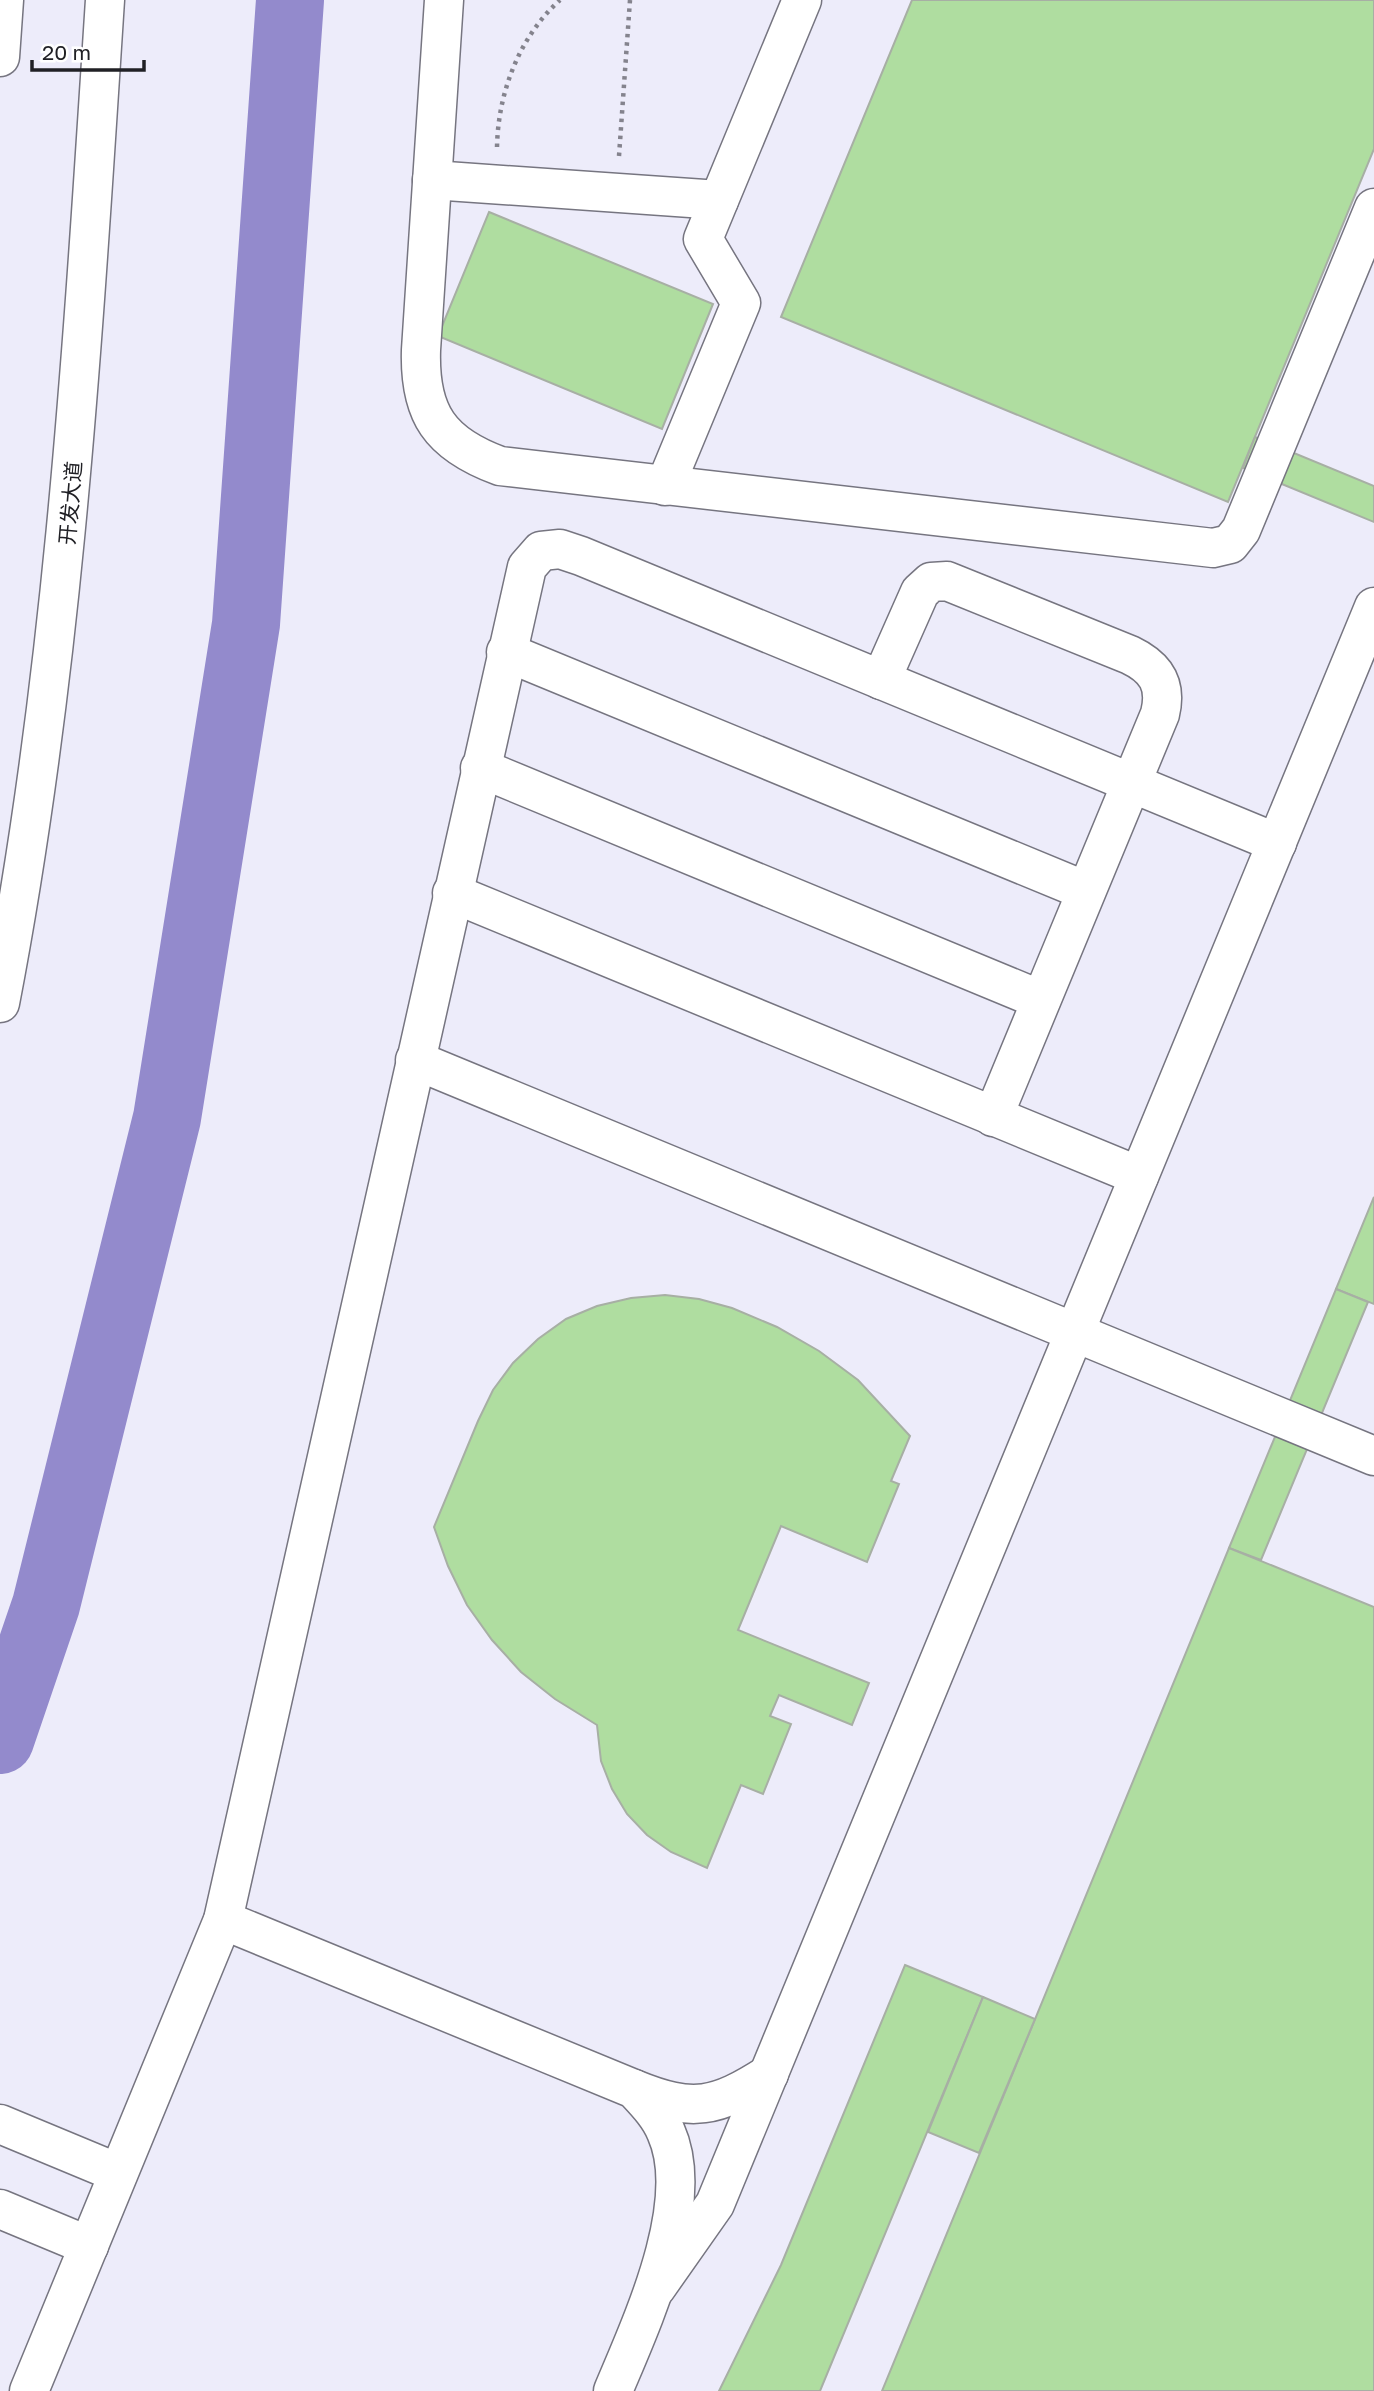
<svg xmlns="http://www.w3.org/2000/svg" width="1374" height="2391" viewBox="0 0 1374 2391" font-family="'Golos Text','Noto Sans SC',sans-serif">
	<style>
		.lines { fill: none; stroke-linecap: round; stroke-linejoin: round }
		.river { stroke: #938acc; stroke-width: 68 }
		.building { fill: #afdda0; stroke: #a7afa4; stroke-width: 2 }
		.minor-casing { stroke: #767580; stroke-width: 41 }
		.major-casing { stroke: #767580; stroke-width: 41 }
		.path { stroke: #84838d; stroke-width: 4.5; stroke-dasharray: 3.5 5; stroke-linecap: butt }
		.minor { stroke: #fff; stroke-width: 38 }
		.major { stroke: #fff; stroke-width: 38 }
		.labels { text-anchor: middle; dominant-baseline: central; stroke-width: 7; stroke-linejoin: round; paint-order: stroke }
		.street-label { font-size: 21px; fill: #202025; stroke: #fff }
	</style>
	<rect width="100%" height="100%" fill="#edecfa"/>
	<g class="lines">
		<!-- river -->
		<path class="river" d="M 0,1740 L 46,1605 L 167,1118 L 246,624 L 290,0"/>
	</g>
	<!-- building -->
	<g class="building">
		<path d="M 912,0 L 1374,0 L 1374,149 L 1228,502 L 781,317 Z"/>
		<path d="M 489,212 L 713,304 L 662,429 L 438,336 Z"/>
		<path d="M 1255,437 L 1374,486 L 1374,522 L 1243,468 Z"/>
		<path d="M 1374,1197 L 1374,1304 L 1336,1289 Z"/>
		<path d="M 1336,1289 L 1368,1302 L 1261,1560 L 1229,1548 Z"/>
		<path d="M 665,1295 L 699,1299 L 732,1308 L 777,1327 L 819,1351 L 858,1380 L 910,1436 L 891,1481 L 899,1484 L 867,1562 L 781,1526 L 738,1630 L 869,1683 L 852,1725 L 779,1695 L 770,1716 L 791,1724 L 763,1794 L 741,1785 L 707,1868 L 671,1852 L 647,1835 L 627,1814 L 612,1789 L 601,1761 L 597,1725 L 555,1699 L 521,1672 L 492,1640 L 467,1605 L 448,1566 L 434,1527 L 478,1421 L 493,1390 L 513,1363 L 538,1339 L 566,1319 L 597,1306 L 631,1298 Z"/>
		<path d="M 1229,1548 L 1374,1607 L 1374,2391 L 882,2391 Z"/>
		<path d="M 905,1965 L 983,1997 L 820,2391 L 719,2391 L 781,2265 Z"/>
		<path d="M 983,1997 L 1035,2019 L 979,2153 L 928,2132 Z"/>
	</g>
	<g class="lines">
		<defs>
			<g id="minor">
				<path d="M 444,0 L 421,350 C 419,414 440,444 500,466 L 1213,548 L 1230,544 L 1241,530 L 1374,208"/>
				<path d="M 432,180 L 719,200"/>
				<path d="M 665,486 L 741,303 L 703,239 L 802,0"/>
				<path d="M 506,652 L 1086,891"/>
				<path d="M 881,680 L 920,592 L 931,582 L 947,581 L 1130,655 C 1157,668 1167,685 1160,714 L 993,1117"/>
				<path d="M 480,768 L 1041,1000"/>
				<path d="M 452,893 L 1139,1176"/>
				<path d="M 415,1060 L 1374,1456"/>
				<path d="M 223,1920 L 634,2089 C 646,2102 659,2115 666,2132 C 698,2203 641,2324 613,2391"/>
				<path d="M 634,2089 C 693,2113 716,2108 769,2074"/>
				<path d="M 0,2124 L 118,2173"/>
				<path d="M 0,2209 L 89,2246"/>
				<path d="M 656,2288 L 715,2204 L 1374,607"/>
				<path d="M 29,2391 L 223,1920 L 527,567 L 541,551 L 560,549 L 581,556 L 1277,843"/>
			</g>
			<g id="major">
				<path d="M 0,57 L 4,0"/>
				<path d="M 0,1003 C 64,670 83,338 105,0"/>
			</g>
		</defs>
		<!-- minor casing -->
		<use href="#minor" class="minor-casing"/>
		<!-- major casing -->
		<use href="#major" class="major-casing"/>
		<!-- path -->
		<g class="path">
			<path d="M 497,147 C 498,93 519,37 560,0"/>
			<path d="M 619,156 L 630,0"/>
		</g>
		<!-- minor -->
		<use href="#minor" class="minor"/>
		<!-- major -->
		<use href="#major" class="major"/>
	</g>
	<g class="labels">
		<!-- street labels -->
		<g class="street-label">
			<text transform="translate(70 503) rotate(-85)">开发大道</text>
		</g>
	</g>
	<!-- scale -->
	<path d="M32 60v10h112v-10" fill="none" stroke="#202025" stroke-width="3.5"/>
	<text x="42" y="60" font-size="21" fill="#202025" stroke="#ffffff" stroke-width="5" paint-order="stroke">20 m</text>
</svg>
